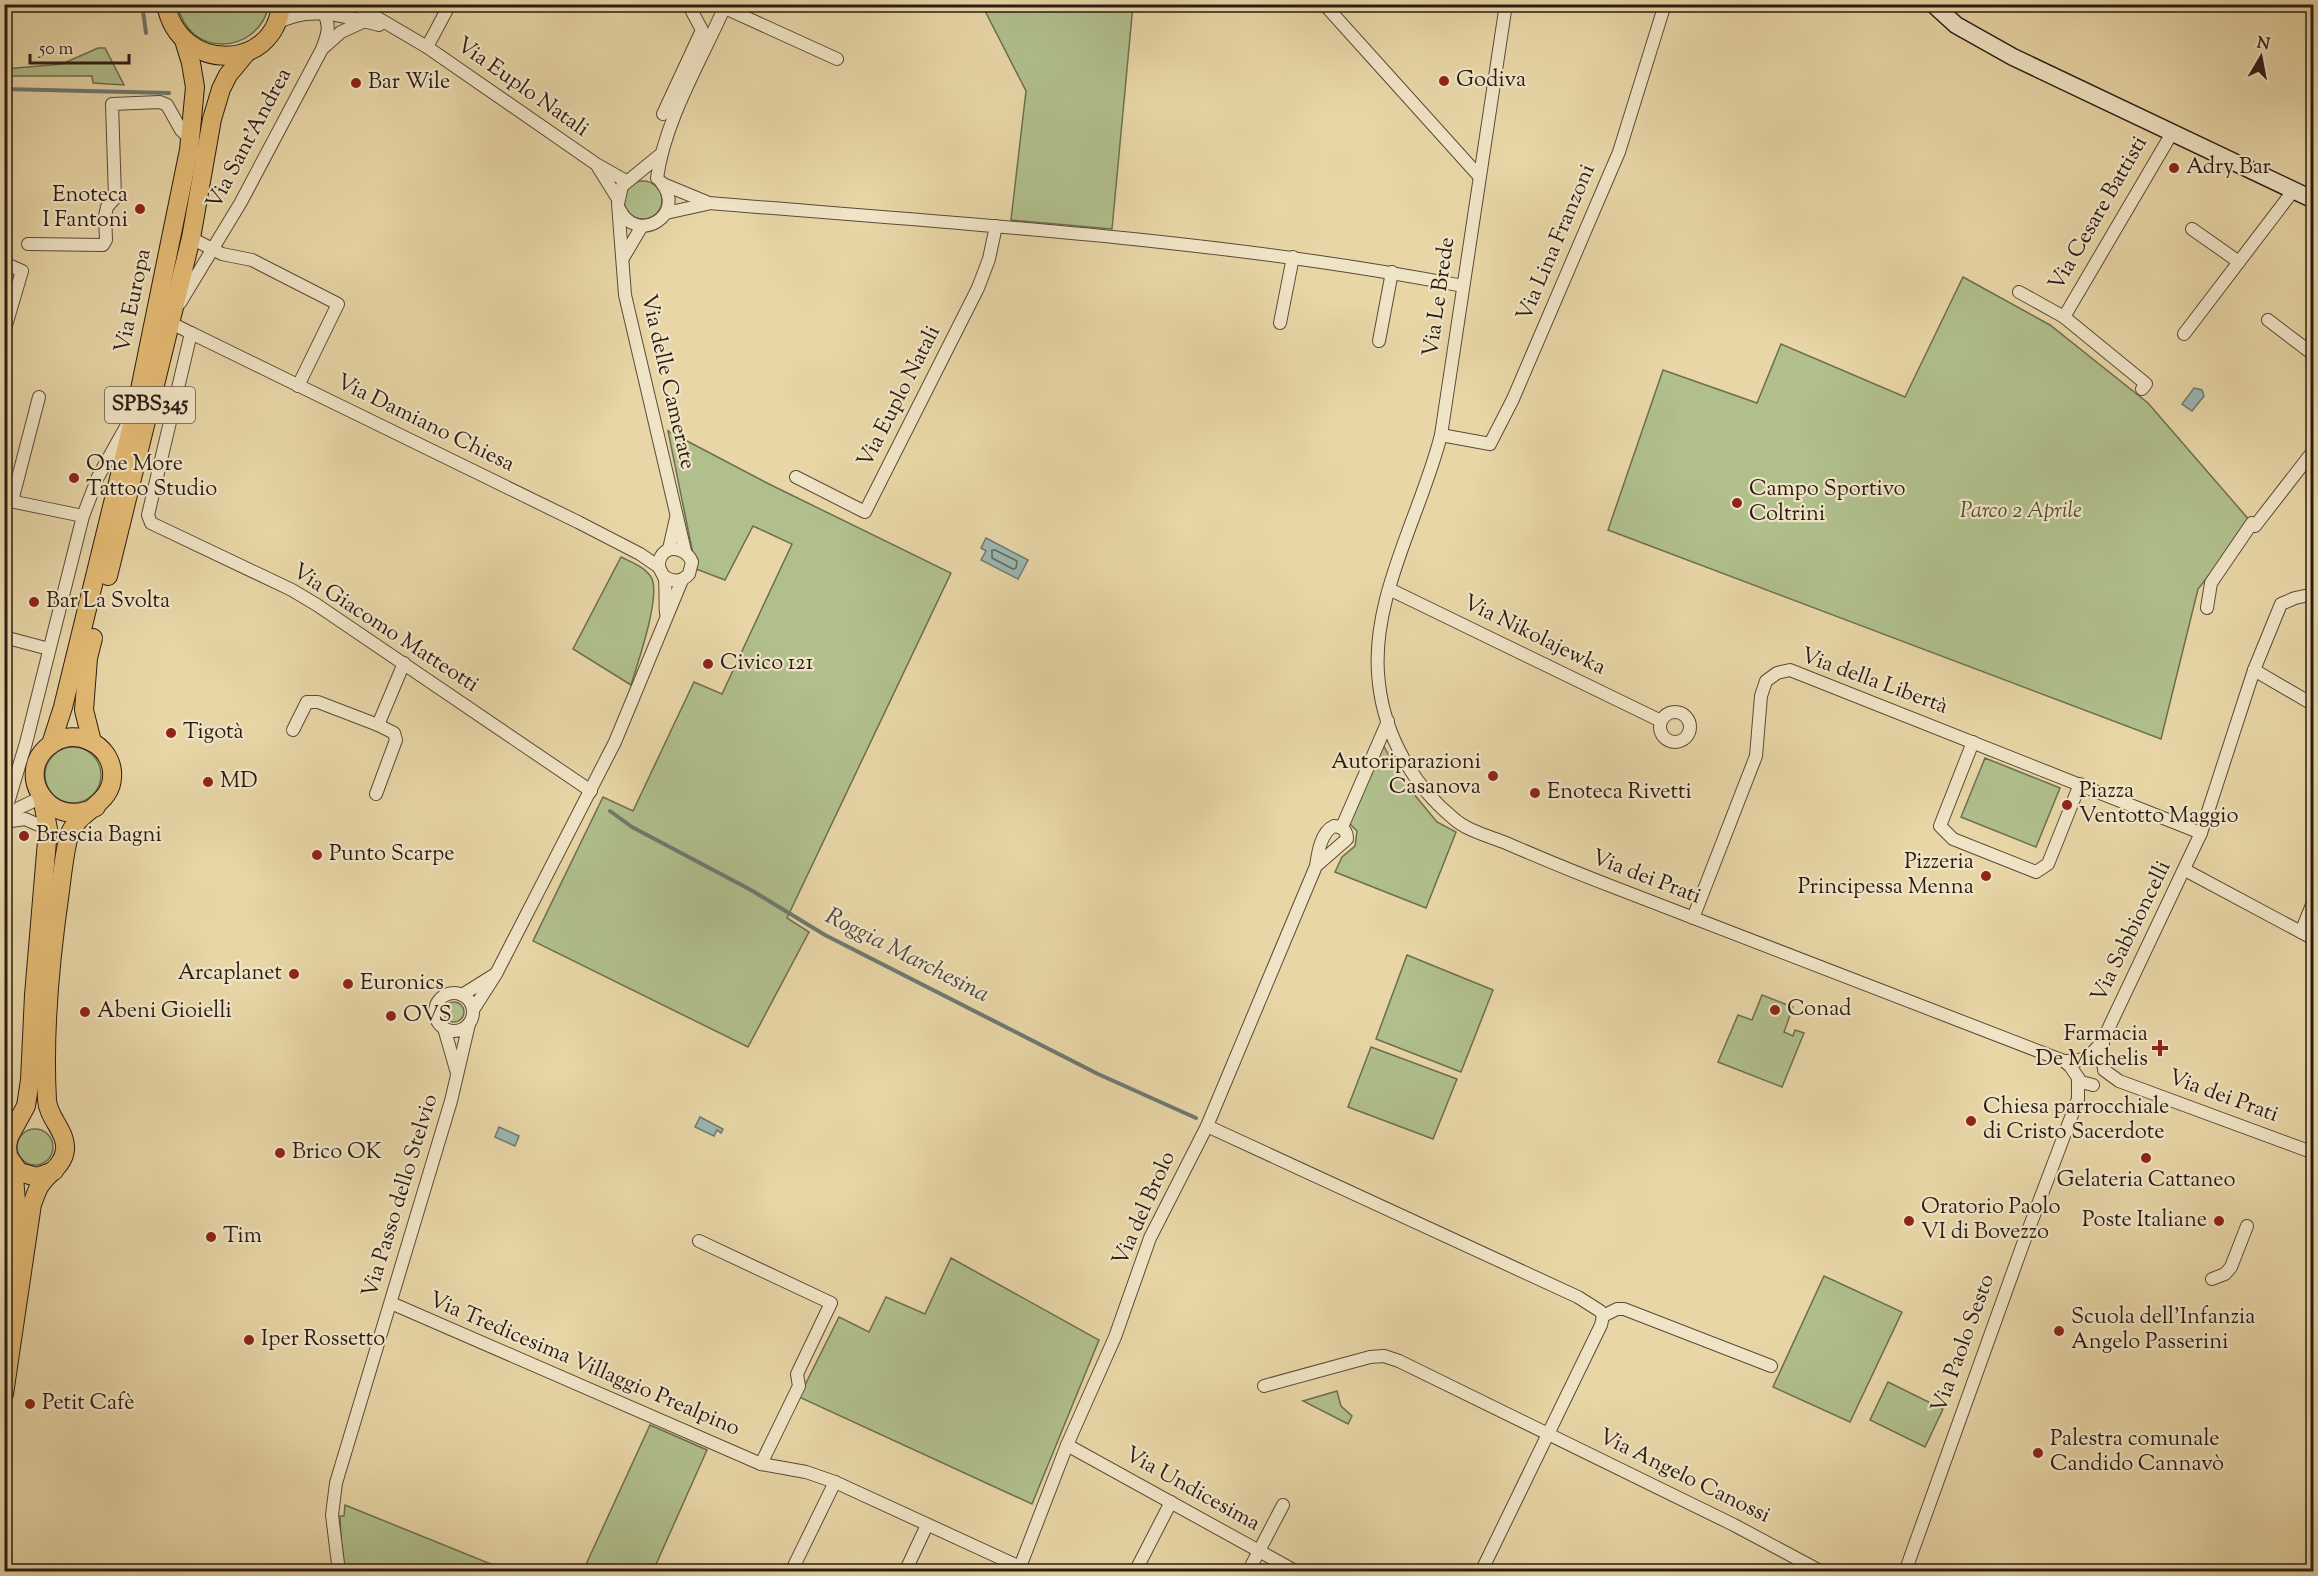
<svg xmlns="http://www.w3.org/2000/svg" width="2318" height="1576" viewBox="0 0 2318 1576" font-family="'Sorts Mill Goudy',serif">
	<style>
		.green { fill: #b0bf8c; stroke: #6d6e4f; stroke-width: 1.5 }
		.water { fill: #9bb7b2; stroke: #6e7972; stroke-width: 1.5 }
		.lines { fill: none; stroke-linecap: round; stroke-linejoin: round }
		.shore { stroke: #626a62; stroke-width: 1.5 }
		.stream { stroke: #6e7972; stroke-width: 4 }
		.street-casing { stroke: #5a4a37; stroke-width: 14 }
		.secondary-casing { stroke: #2a1c12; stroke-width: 19 }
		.primary-casing { stroke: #2a1c12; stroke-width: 20 }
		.street { stroke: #f0e4c6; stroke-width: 12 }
		.secondary { stroke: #f0e4c6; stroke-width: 16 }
		.primary { stroke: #e4bb74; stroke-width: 18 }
		.poi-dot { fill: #8f2418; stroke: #f0e4c6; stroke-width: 2 }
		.labels { text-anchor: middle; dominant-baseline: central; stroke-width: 4.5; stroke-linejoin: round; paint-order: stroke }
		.shield { fill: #f0e4c6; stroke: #655848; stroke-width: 1.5 }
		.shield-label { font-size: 21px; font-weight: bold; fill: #2a1c12 }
		.poi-label { font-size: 22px; fill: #2a1c12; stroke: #f0e4c6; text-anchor: start }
		.street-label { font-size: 22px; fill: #2a1c12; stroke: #f0e4c6 }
		.park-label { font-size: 22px; font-style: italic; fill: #524d37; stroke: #f0e4c6 }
		.water-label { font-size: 24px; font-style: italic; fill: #4c4a42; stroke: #f0e4c6 }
	</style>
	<rect width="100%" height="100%" fill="#e8d6a7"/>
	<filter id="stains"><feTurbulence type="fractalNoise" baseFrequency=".00333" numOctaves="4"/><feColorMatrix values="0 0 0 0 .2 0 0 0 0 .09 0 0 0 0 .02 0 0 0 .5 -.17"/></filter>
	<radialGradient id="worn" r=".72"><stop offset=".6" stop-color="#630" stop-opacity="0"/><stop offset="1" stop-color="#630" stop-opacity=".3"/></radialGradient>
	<!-- green -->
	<g class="green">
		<path d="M 178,5 L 178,4 L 269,5 C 258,56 187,58 178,5 Z"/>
		<path d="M 982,5 L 1133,5 L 1112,229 L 1011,220 L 1026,91 Z"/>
		<path d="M 98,48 L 105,48 L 124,85 L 93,83 L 92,76 L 5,76 L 5,69 L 62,64 Z"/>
		<circle cx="643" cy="200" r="19"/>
		<path d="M 1963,277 L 2050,325 L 2148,403 L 2251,522 L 2198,589 L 2161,739 L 1608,530 L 1663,370 L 1757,403 L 1781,344 L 1905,397 Z"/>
		<path d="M 668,431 L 771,485 L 951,573 L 787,918 L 809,932 L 748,1047 L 533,941 L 603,797 L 633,811 L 694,682 L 722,694 L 792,544 L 753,526 L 725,580 L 696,569 Z"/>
		<path d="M 621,557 C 631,562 645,567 651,577 C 662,594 637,665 631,685 L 573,649 Z"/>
		<path d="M 1382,743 L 1404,782 L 1437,822 L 1456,832 L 1426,908 L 1335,872 L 1342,857 L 1355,846 L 1357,831 L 1349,823 Z"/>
		<circle cx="73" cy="775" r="28"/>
		<path d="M 1985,758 L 2060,788 L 2036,847 L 1961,817 Z"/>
		<path d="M 1407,955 L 1493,990 L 1461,1072 L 1376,1039 Z"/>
		<path d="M 1762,995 L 1793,1007 L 1784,1032 L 1793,1036 L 1795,1030 L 1804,1033 L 1782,1087 L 1718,1062 L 1738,1015 L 1752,1020 Z"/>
		<circle cx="454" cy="1012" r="10"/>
		<path d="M 1371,1047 L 1457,1079 L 1433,1139 L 1348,1107 Z"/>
		<circle cx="35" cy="1147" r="18"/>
		<path d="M 951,1258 L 1099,1340 L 1032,1504 L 799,1397 L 839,1317 L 869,1332 L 886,1297 L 925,1314 Z"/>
		<path d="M 1824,1276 L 1902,1312 L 1850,1422 L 1773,1387 Z"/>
		<path d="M 1888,1382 L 1943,1409 L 1925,1447 L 1870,1420 Z"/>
		<path d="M 1337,1391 L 1341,1406 L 1352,1416 L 1348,1424 L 1303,1401 Z"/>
		<path d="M 650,1425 L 707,1450 L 653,1571 L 583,1571 Z"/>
		<path d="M 345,1505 L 508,1571 L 345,1571 L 341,1540 L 340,1516 L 344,1516 Z"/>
	</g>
	<!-- water -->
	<g class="water">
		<path d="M 2194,388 L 2202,390 L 2204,396 L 2192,411 L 2182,404 Z"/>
		<path d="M 986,538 L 1028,560 L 1018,579 L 981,560 L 986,551 L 981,548 Z"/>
		<path d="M 700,1117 L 723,1129 L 721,1133 L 717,1130 L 714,1136 L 695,1127 Z"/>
		<path d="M 499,1127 L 519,1136 L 515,1146 L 495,1137 Z"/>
	</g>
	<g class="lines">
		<!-- shore -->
		<path class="shore" d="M 992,550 L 995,550 L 1017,561 L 1016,568 L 1013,569 L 992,558 Z"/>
		<!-- stream -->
		<g class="stream">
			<path d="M 142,4 L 146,33"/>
			<path d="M 4,89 L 169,93"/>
			<path d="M 610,811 L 632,827 L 751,890 L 825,935 L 1098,1074 L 1196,1118"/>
		</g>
		<defs>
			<g id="street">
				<path d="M 354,4 L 427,47 L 596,164 L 626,181"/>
				<path d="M 1324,4 L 1479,176"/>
				<path d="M 1506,4 L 1441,435 C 1421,515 1368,601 1379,684 C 1385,736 1413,785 1453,818 C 1467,831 1489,836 1506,843 C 1543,859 1579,874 1616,888 C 1765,947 1915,1003 2064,1061 L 2070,1066 L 2081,1082 L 2093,1085"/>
				<path d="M 725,8 L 837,59"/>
				<path d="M 276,24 C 308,4 346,17 379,25"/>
				<path d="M 427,47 L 450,4"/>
				<path d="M 323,48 L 341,32 L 365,21"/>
				<path d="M 663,114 L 702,30 L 688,4"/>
				<path d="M 660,155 L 622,186 L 618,204 L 625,295 L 685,551"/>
				<path d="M 598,167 L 618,199"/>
				<path d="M 657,178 C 665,119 702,59 726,4"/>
				<path d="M 663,184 L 709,203 C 961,224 1214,238 1463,286"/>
				<path d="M 620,210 C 637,245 688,215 661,182"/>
				<path d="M 666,213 L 707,204"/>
				<path d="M 2192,229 L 2239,262"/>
				<path d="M 191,238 L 222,254 L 252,260 L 338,304 L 298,386"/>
				<path d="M 28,244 L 103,245 L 106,240 L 105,216 L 107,207 L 115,198 L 112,104 L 160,102 L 167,105 L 181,130 L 191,140"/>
				<path d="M 623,258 L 642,226"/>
				<path d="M 2019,292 L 2064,317 L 2146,384 L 2142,389"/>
				<path d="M 180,303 L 241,202 L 322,49 C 327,36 331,26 324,14"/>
				<path d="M 2064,317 L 2172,133"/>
				<path d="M 2268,320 L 2314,355"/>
				<path d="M 171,323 L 191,333 L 148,515 L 151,523 L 292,590 L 317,605 L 591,791"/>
				<path d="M 1280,323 L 1293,257"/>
				<path d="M 4,332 L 22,271 L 6,264"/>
				<path d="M 191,333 L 578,522 L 640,554 L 659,567"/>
				<path d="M 2184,334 L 2293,191"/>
				<path d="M 1379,341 L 1392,272"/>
				<path d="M 1441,435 L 1490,444 L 1513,399 L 1619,152 L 1665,4"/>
				<path d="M 796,477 L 865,512 L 978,288 L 989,259 L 996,226"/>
				<path d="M 5,500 L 83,516"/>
				<path d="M 12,501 L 39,397"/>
				<path d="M 669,549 L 676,518"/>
				<path d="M 665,577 C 674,582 682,582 689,574 L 692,562 C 686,546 662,543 659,563 C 658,570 664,574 665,580 C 666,591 665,603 666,613"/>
				<path d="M 1389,589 L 1661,721"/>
				<path d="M 2207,608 L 2211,583 L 2252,523 L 2255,526 L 2314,450"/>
				<path d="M 4,637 L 49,649"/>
				<path d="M 2254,670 L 2314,705"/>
				<circle cx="1675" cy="727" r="15"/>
				<path d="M 293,730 L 307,702 L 318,702 L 378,725"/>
				<path d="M 1973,742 L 1940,826 L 1953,839 L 2036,872 L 2048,864 L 2080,784"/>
				<path d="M 376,794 L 396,740 L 394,733 L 378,725 L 404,663"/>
				<path d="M 4,816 L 26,743 L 83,516 L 98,477 L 127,425"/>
				<path d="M 4,821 L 19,808 L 42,797"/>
				<path d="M 4,822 L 25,819 L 48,829"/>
				<path d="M 1342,827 L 1388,721"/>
				<path d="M 2185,870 L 2314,939"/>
				<path d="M 1693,918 L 1756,756 L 1761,696 L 1766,681 L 1777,673 L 1790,670 L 2201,833"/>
				<path d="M 2301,932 L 2314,900"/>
				<circle cx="454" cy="1012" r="19"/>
				<path d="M 462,995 L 494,975"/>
				<path d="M 473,1010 L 496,974 L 615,742 L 682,580"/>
				<path d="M 444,1028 L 457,1073"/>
				<path d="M 2064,1061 C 2085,1062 2091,1056 2103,1040 L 2201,833 L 2254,670 L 2281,604 L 2295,598 L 2314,594"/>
				<path d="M 2103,1065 L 2103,1040"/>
				<path d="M 2104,1070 L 2119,1081 L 2314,1153"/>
				<path d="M 1207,1126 L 1578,1297 L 1600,1311 L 1603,1316 L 1601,1325 L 1481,1572"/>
				<path d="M 699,1241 L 831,1303 L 797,1374 L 799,1386 L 761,1464"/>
				<path d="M 2212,1279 L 2225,1274 L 2231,1267 L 2247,1226"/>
				<path d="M 391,1303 L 761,1464 L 806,1472 L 835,1482 L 1020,1567"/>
				<path d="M 1603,1316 L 1617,1309 L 1624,1309 L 1771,1366"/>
				<path d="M 1264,1386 L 1370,1357 L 1384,1356 L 1399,1361 L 1734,1525 L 1822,1572"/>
				<path d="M 1067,1445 L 1297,1572"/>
				<path d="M 339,1572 L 332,1515 L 336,1483 L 451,1101 L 469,1024"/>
				<path d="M 791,1572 L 835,1482"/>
				<path d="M 905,1572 L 927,1525"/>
				<path d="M 1018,1572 L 1067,1445 L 1115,1337 L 1150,1238 L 1207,1126 L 1316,866 C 1318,852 1321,832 1334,826 C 1342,827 1347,830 1347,839 L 1316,866"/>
				<path d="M 1135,1572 L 1171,1502"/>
				<path d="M 1248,1572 L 1283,1505"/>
				<path d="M 1905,1572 L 2023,1244 L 2078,1099 L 2078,1079"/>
				<path d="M 2309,1572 L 2314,1562"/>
			</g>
			<path id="secondary" d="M 1933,4 L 1956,25 L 2013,57 L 2314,200"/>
			<g id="primary">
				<path d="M 166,4 C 178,73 275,73 281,4"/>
				<path d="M 108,576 L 191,238 L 212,119 L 221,89 L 228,75 L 247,52"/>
				<path d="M 92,742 L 84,710 L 88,658 L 93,638"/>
				<path d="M 51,744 L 63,707 L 136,409 L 189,150 L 195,87 L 191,63 L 184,40"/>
				<path d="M 42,797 L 48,829 L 34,995 L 30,1080 L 26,1106 L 9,1137 L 7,1146 L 8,1156 L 19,1172 L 37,1177 L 54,1171"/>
				<path d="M 4,1282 L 13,1233 L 16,1201 L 13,1165"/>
				<path d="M 4,1394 L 32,1204 C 35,1198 36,1192 39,1187 C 47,1173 63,1167 65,1150 C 67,1132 48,1118 47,1100 C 43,1030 50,960 60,891 C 62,876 65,846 70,833 C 81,808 115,804 112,771 C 109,744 77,728 53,743 C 11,770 48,832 96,807"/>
			</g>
		</defs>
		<!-- street casing -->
		<use href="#street" class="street-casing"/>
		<!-- secondary casing -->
		<use href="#secondary" class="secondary-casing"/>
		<!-- primary casing -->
		<use href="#primary" class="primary-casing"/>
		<!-- street -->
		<use href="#street" class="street"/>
		<!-- secondary -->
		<use href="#secondary" class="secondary"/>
		<!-- primary -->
		<use href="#primary" class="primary"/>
	</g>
	<!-- markers -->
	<g class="poi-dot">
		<circle cx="1444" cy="81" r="6"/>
		<circle cx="356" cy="83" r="6"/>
		<circle cx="2174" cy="168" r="6"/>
		<circle cx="140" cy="209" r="6"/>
		<circle cx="74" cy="478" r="6"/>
		<circle cx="1737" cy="503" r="6"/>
		<circle cx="34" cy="602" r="6"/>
		<circle cx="708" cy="664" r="6"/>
		<circle cx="171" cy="733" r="6"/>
		<circle cx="1493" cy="776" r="6"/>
		<circle cx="208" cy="782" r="6"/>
		<circle cx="1535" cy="793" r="6"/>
		<circle cx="2067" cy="805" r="6"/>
		<circle cx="24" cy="836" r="6"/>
		<circle cx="317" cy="855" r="6"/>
		<circle cx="1986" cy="876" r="6"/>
		<circle cx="294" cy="974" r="6"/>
		<circle cx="348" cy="984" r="6"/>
		<circle cx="1775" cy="1010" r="6"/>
		<circle cx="85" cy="1012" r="6"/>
		<circle cx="391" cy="1016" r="6"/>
		<path d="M2157 1039h6v6h6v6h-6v6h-6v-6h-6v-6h6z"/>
		<circle cx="1971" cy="1121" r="6"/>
		<circle cx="280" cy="1153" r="6"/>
		<circle cx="2146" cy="1158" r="6"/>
		<circle cx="1909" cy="1221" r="6"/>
		<circle cx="2219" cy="1221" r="6"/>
		<circle cx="211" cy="1237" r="6"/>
		<circle cx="2059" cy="1331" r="6"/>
		<circle cx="249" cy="1340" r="6"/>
		<circle cx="30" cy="1404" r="6"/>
		<circle cx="2038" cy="1453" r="6"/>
	</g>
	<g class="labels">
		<!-- shield labels -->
		<rect class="shield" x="105" y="387" width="90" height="36" rx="4.5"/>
		<g class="shield-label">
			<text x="150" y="405">SPBS345</text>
		</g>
		<!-- poi labels -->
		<g class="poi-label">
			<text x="1456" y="81">Godiva</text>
			<text x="368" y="83">Bar Wile</text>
			<text x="2186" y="168">Adry Bar</text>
			<text x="128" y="196" text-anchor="end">Enoteca<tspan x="128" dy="25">I Fantoni</tspan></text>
			<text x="86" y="465">One More<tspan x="86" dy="25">Tattoo Studio</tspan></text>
			<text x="1749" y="490">Campo Sportivo<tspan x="1749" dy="25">Coltrini</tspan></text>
			<text x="46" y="602">Bar La Svolta</text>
			<text x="720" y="664">Civico 121</text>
			<text x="183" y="733">Tigotà</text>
			<text x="1481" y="763" text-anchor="end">Autoriparazioni<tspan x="1481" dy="25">Casanova</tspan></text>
			<text x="220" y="782">MD</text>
			<text x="2079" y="792">Piazza<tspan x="2079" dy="25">Ventotto Maggio</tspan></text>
			<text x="1547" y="793">Enoteca Rivetti</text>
			<text x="36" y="836">Brescia Bagni</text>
			<text x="329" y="855">Punto Scarpe</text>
			<text x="1974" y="863" text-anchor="end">Pizzeria<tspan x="1974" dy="25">Principessa Menna</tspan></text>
			<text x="282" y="974" text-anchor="end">Arcaplanet</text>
			<text x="360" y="984">Euronics</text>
			<text x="1787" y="1010">Conad</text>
			<text x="97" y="1012">Abeni Gioielli</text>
			<text x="403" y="1016">OVS</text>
			<text x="2148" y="1035" text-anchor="end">Farmacia<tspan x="2148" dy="25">De Michelis</tspan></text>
			<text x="1983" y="1108">Chiesa parrocchiale<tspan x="1983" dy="25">di Cristo Sacerdote</tspan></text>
			<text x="292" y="1153">Brico OK</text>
			<text x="2146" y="1181" text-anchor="middle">Gelateria Cattaneo</text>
			<text x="1921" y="1208">Oratorio Paolo<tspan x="1921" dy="25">VI di Bovezzo</tspan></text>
			<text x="2207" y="1221" text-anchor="end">Poste Italiane</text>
			<text x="223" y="1237">Tim</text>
			<text x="2071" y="1318">Scuola dell'Infanzia<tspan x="2071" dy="25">Angelo Passerini</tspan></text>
			<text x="261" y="1340">Iper Rossetto</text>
			<text x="42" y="1404">Petit Cafè</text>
			<text x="2050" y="1440">Palestra comunale<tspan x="2050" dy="25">Candido Cannavò</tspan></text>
		</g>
		<!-- street labels -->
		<g class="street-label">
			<text transform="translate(522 88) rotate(35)">Via Euplo Natali</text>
			<text transform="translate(250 139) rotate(-62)">Via Sant'Andrea</text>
			<text transform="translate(2099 214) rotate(-60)">Via Cesare Battisti</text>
			<text transform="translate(1557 243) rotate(-67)">Via Lina Franzoni</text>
			<text transform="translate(1440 297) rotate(-82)">Via Le Brede</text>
			<text transform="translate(134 301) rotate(-78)">Via Europa</text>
			<text transform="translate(667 382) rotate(77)">Via delle Camerate</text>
			<text transform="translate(900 397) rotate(-63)">Via Euplo Natali</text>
			<text transform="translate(425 424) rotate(26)">Via Damiano Chiesa</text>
			<text transform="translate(385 629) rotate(33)">Via Giacomo Matteotti</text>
			<text transform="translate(1534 636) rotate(26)">Via Nikolajewka</text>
			<text transform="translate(1874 682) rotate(20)">Via della Libertà</text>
			<text transform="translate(1646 878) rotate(21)">Via dei Prati</text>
			<text transform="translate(2132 932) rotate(-64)">Via Sabbioncelli</text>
			<text transform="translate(2223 1097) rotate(20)">Via dei Prati</text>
			<text transform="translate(401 1196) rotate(-73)">Via Passo dello Stelvio</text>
			<text transform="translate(1145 1209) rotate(-66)">Via del Brolo</text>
			<text transform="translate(1964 1344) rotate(-70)">Via Paolo Sesto</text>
			<text transform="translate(584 1365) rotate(23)">Via Tredicesima Villaggio Prealpino</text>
			<text transform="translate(1684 1477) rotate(26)">Via Angelo Canossi</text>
			<text transform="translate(1192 1490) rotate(29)">Via Undicesima</text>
		</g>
		<!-- park labels -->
		<g class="park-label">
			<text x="2021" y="512">Parco 2 Aprile</text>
		</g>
		<!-- water labels -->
		<g class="water-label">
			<text transform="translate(907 956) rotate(27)">Roggia Marchesina</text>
		</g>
	</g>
	<!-- margin -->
	<rect width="2318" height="1576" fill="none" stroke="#e8d6a7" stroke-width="24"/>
	<rect x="6" y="6" width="2306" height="1564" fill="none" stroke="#2a1c12" stroke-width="3"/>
	<rect x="12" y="12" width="2294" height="1552" fill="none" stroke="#2a1c12" stroke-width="1.5"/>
	<!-- north arrow -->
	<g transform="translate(2261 57) rotate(10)" stroke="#f0e4c6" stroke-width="4.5" paint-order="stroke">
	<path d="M0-4.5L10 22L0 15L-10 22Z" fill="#2a1c12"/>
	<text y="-9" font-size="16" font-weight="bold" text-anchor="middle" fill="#2a1c12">N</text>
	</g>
	<!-- scale -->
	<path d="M30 54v9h99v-9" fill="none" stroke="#2a1c12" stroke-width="3"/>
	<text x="39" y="54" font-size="18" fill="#2a1c12" stroke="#f0e4c6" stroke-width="4.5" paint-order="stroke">50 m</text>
	<rect width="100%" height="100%" filter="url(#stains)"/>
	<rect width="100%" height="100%" fill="url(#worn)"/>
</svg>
